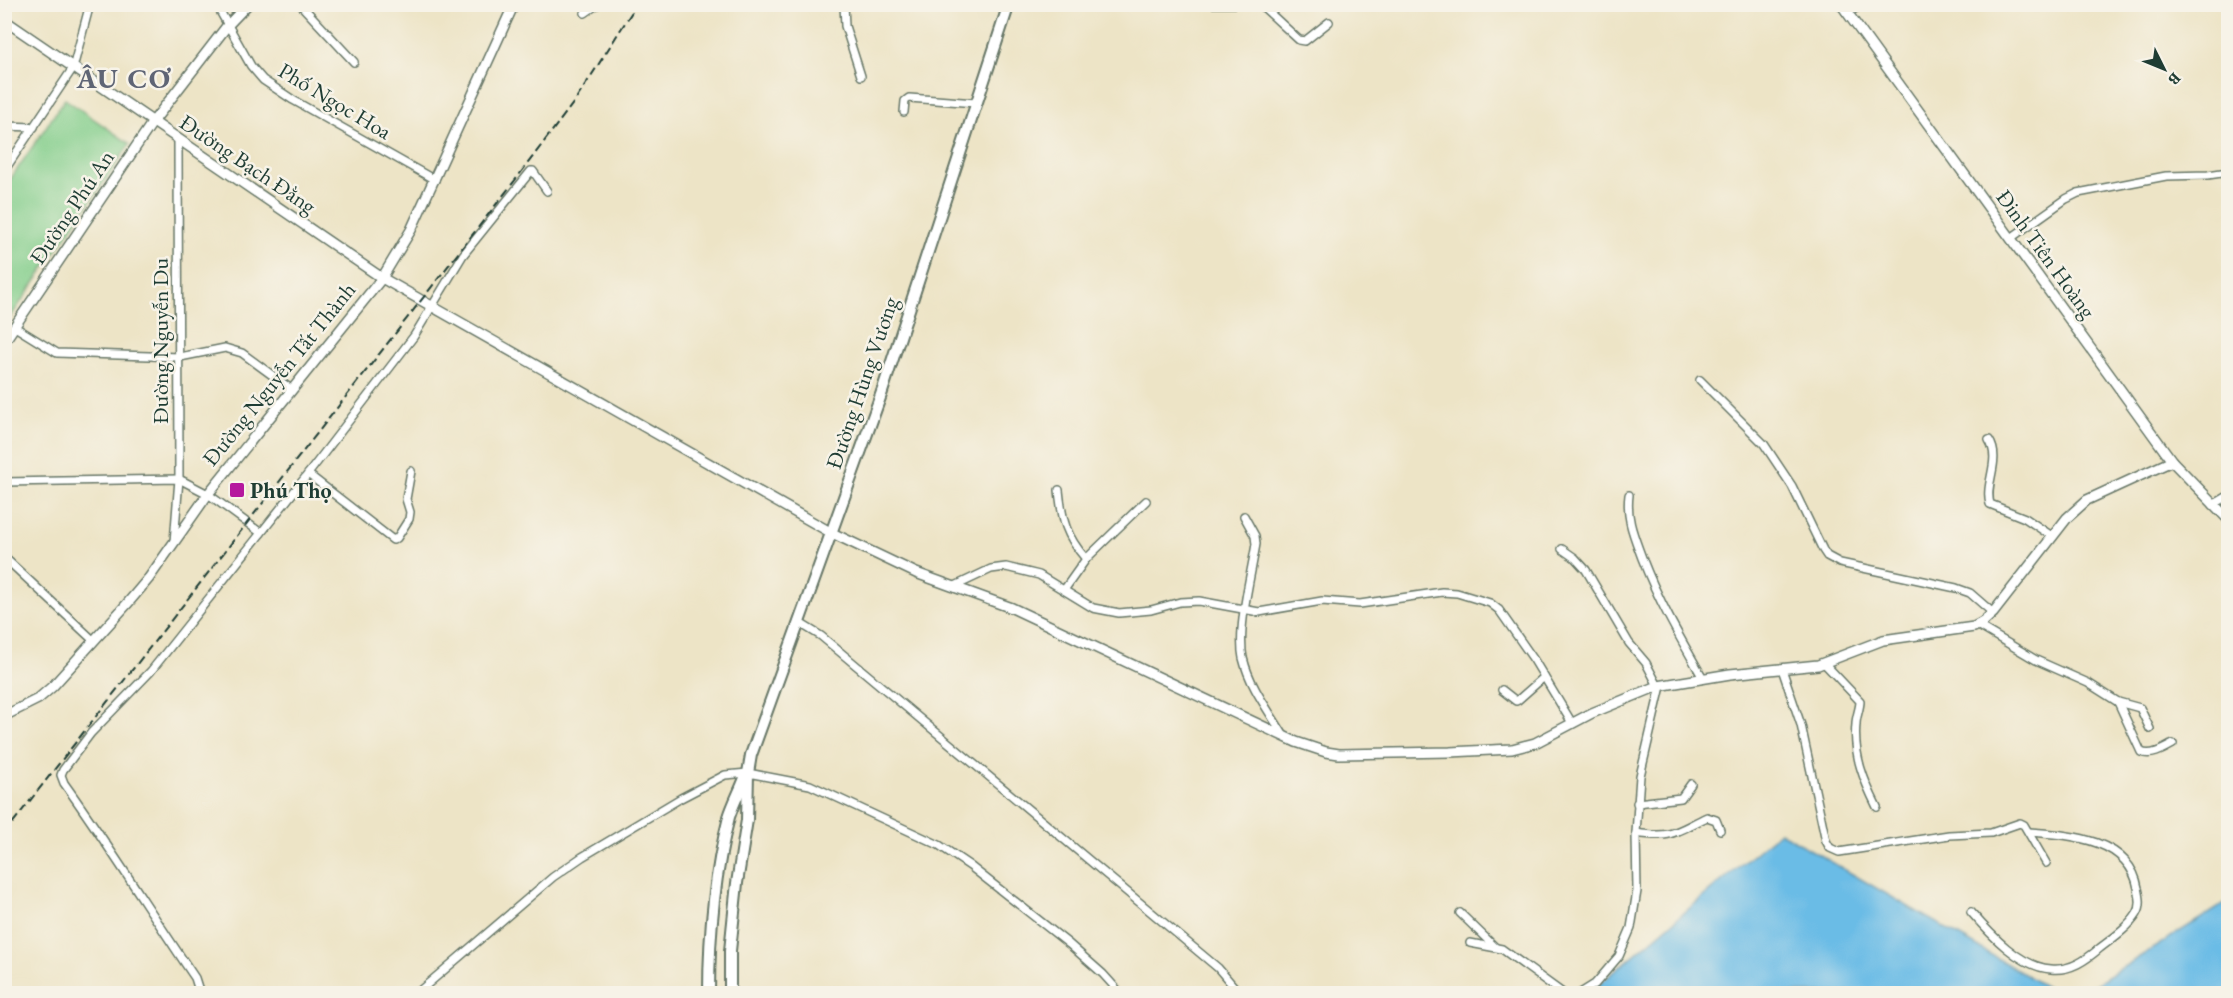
<svg xmlns="http://www.w3.org/2000/svg" width="2233" height="998" viewBox="0 0 2233 998" font-family="'EB Garamond',serif">
	<style>
		.green { fill: #83ce8b; stroke: #518660; stroke-width: 1.5 }
		.water { fill: #6bbce6; stroke: #457c8d; stroke-width: 1.5 }
		.lines { fill: none; stroke-linecap: round; stroke-linejoin: round }
		.street-casing { stroke: #677767; stroke-width: 10 }
		.secondary-casing { stroke: #677767; stroke-width: 12 }
		.primary-casing { stroke: #677767; stroke-width: 14 }
		.street { stroke: #fff; stroke-width: 7 }
		.secondary { stroke: #fff; stroke-width: 9 }
		.primary { stroke: #fff; stroke-width: 10 }
		.rail { stroke: #1f3d34; stroke-width: 2; stroke-dasharray: 9 4.5; stroke-linecap: butt }
		.poi-dot { fill: #b5179e; stroke: #f7f3e8; stroke-width: 2 }
		.labels { text-anchor: middle; dominant-baseline: central; stroke-width: 5; stroke-linejoin: round; paint-order: stroke }
		.street-label { font-size: 22px; fill: #1f3d34; stroke: #f7f3e8 }
		.poi-label { font-size: 22px; font-weight: bold; fill: #1f3d34; stroke: #f7f3e8; text-anchor: start }
		.district-label { font-size: 28px; font-weight: bold; letter-spacing: 1.5px; fill: #5f6575; stroke: #f7f3e8 }
	</style>
	<rect width="100%" height="100%" fill="#f7f3e8"/>
	<filter id="ink" filterUnits="userSpaceOnUse"><feTurbulence type="fractalNoise" baseFrequency=".0167" numOctaves="2"/><feDisplacementMap in="SourceGraphic" scale="12" xChannelSelector="R" yChannelSelector="G"/><feConvolveMatrix kernelMatrix="1 2 1 2 8 2 1 2 1" color-interpolation-filters="sRGB"/></filter>
	<filter id="wash" filterUnits="userSpaceOnUse"><feTurbulence type="fractalNoise" baseFrequency=".008" numOctaves="4" result="noise"/><feDisplacementMap in="SourceGraphic" scale="24" xChannelSelector="R" yChannelSelector="G"/><feGaussianBlur stdDeviation="1.35" result="paint"/><feColorMatrix in="noise" values="0 0 0 0 0 0 0 0 0 0 0 0 0 0 0 0 0 1.4 0 .05"/><feComposite in="paint" operator="in"/></filter>
	<g filter="url(#wash)">
		<rect width="100%" height="100%" fill="#ede4c6"/>
		<!-- green -->
		<path class="green" d="M 65,99 L 130,144 L 5,325 L 5,187 Z"/>
		<!-- water -->
		<g class="water">
			<path d="M 1780,832 L 2057,993 L 1589,993 Z"/>
			<path d="M 2228,901 L 2228,993 L 2082,993 Z"/>
		</g>
	</g>
	<g filter="url(#ink)">
		<g class="lines">
			<defs>
				<g id="street">
					<path d="M 216,4 L 251,66 L 263,80 L 293,100 L 435,180"/>
					<path d="M 300,4 L 354,62"/>
					<path d="M 844,4 L 845,26 L 861,76"/>
					<path d="M 1210,4 L 1240,4"/>
					<path d="M 1260,4 L 1299,40 L 1305,41 L 1329,22"/>
					<path d="M 585,13 L 598,4"/>
					<path d="M 904,112 L 905,101 L 909,98 L 976,103"/>
					<path d="M 4,126 L 34,127"/>
					<path d="M 4,171 L 73,68 L 90,4"/>
					<path d="M 2011,238 L 2066,199 L 2078,193 L 2166,176 L 2208,175 L 2228,172"/>
					<path d="M 15,327 L 57,353 L 180,357 L 225,348 L 242,353 L 291,389"/>
					<path d="M 1700,380 L 1764,444 L 1792,486 L 1823,550 L 1827,556 L 1840,563 L 1956,588 L 1970,593 L 1993,613"/>
					<path d="M 1989,440 C 2002,460 1984,483 1990,504 L 2025,518 L 2053,537"/>
					<path d="M 308,474 L 393,540 L 397,538 L 409,519 L 410,512 L 406,499 L 411,471"/>
					<path d="M 4,482 L 179,479 L 208,494 L 261,533"/>
					<path d="M 1059,490 C 1062,520 1066,536 1086,559"/>
					<path d="M 1629,495 C 1626,519 1634,536 1642,558 C 1659,602 1680,638 1703,678"/>
					<path d="M 2213,505 L 2228,496"/>
					<path d="M 1244,516 L 1255,536 L 1256,544 C 1251,575 1237,629 1243,658 C 1250,687 1269,711 1284,736"/>
					<path d="M 174,542 L 179,479 L 178,140"/>
					<path d="M 1562,549 L 1575,558 L 1586,570 L 1629,643 L 1646,663 L 1658,686"/>
					<path d="M 4,557 L 94,641"/>
					<path d="M 953,587 L 991,569 L 1006,567 L 1039,575 L 1093,608 L 1119,613 L 1151,610 L 1180,602 L 1199,601 L 1259,612 L 1322,601 L 1360,604 L 1442,592 L 1457,593 L 1490,603 L 1499,610 L 1534,660 L 1572,723"/>
					<path d="M 1064,590 L 1086,559 L 1146,501"/>
					<path d="M 798,622 L 821,636 L 1218,968 L 1240,994"/>
					<path d="M 1977,625 L 2036,660 L 2088,683 L 2118,702 L 2140,708 L 2150,729"/>
					<path d="M 1824,663 L 1860,701 C 1860,709 1856,716 1856,724 C 1853,755 1864,781 1877,807"/>
					<path d="M 1782,669 L 1801,725 L 1826,841 L 1830,848 L 1839,852 L 1949,835 L 1991,833 L 2020,823 L 2024,825 L 2046,863"/>
					<path d="M 1502,690 L 1516,701 L 1518,700 L 1544,677"/>
					<path d="M 2118,702 L 2141,752 C 2151,757 2164,749 2173,744"/>
					<path d="M 1637,803 L 1681,798 L 1691,784"/>
					<path d="M 1636,833 C 1673,839 1675,832 1707,817 L 1716,820 L 1720,830"/>
					<path d="M 1971,912 C 1990,934 2020,967 2051,969 C 2071,971 2086,960 2100,948 C 2113,938 2128,928 2137,914 C 2142,906 2140,897 2138,888 C 2129,838 2069,835 2029,832"/>
					<path d="M 1460,913 L 1495,947"/>
					<path d="M 1470,943 L 1502,949 L 1564,994"/>
					<path d="M 200,994 L 195,978 C 151,913 110,847 64,783 L 61,775 L 63,770 L 91,733 L 151,671 L 308,474 L 414,336 L 463,255 L 531,171 L 533,171 L 547,191"/>
					<path d="M 416,994 L 553,877 L 582,857 L 681,798 L 725,775 L 748,773 L 810,785 L 939,845 L 970,866 L 1069,944 L 1103,974 L 1121,994"/>
					<path d="M 1579,994 L 1595,984 L 1619,956 L 1631,928 L 1637,891 L 1636,833 L 1640,776 L 1661,686"/>
				</g>
				<g id="secondary">
					<path d="M 1841,4 L 2172,461 L 2228,519"/>
					<path d="M 1847,12 L 1861,4"/>
					<path d="M 4,20 L 382,278 L 830,532 L 916,573 L 1012,608 L 1296,742 L 1326,752 L 1339,754 L 1450,752 L 1512,749 L 1535,743 L 1592,713 L 1658,686 L 1730,674 L 1818,665 L 1883,640 L 1974,627 L 1983,622 L 1993,613 L 2067,518 L 2087,500 L 2172,461"/>
					<path d="M 4,342 L 152,123 L 227,26 L 248,4"/>
					<path d="M 4,716 L 38,699 L 53,686 L 127,604 L 149,578 L 208,494 L 382,278 L 411,230 L 514,4"/>
				</g>
				<g id="primary">
					<path d="M 709,994 C 709,934 714,875 729,817 C 733,804 740,791 745,778"/>
					<path d="M 730,994 L 730,951 L 737,883 L 747,820 L 748,773 L 751,755 L 882,392 L 1009,4"/>
				</g>
			</defs>
			<!-- street casing -->
			<use href="#street" class="street-casing"/>
			<!-- secondary casing -->
			<use href="#secondary" class="secondary-casing"/>
			<!-- primary casing -->
			<use href="#primary" class="primary-casing"/>
			<!-- street -->
			<use href="#street" class="street"/>
			<!-- secondary -->
			<use href="#secondary" class="secondary"/>
			<!-- primary -->
			<use href="#primary" class="primary"/>
			<!-- rail -->
			<path class="rail" d="M 4,834 L 516,179 L 577,98 L 637,4"/>
		</g>
	</g>
	<!-- markers -->
	<rect class="poi-dot" x="229" y="482" width="16" height="16" rx="3"/>
	<g class="labels">
		<!-- street labels -->
		<g class="street-label">
			<text transform="translate(335 101) rotate(31)">Phố Ngọc Hoa</text>
			<text transform="translate(248 164) rotate(34)">Đường Bạch Đằng</text>
			<text transform="translate(72 207) rotate(-56)">Đường Phú An</text>
			<text transform="translate(2046 254) rotate(54)">Đinh Tiên Hoàng</text>
			<text transform="translate(160 341) rotate(-90)">Đường Nguyễn Du</text>
			<text transform="translate(279 374) rotate(-51)">Đường Nguyễn Tất Thành</text>
			<text transform="translate(862 383) rotate(-71)">Đường Hùng Vương</text>
		</g>
		<!-- poi labels -->
		<g class="poi-label">
			<text x="250" y="490">Phú Thọ</text>
		</g>
		<!-- district labels -->
		<g class="district-label">
			<text x="124" y="78">ÂU CƠ</text>
		</g>
	</g>
	<!-- margin -->
	<rect width="2233" height="998" fill="none" stroke="#f7f3e8" stroke-width="24"/>
	<!-- north arrow -->
	<g transform="translate(2164 69) rotate(133)" stroke="#f7f3e8" stroke-width="4.5" paint-order="stroke">
	<path d="M0-4.5L10 22L0 15L-10 22Z" fill="#1f3d34"/>
	<text y="-9" font-size="16" font-weight="bold" text-anchor="middle" fill="#1f3d34">B</text>
	</g>
</svg>
